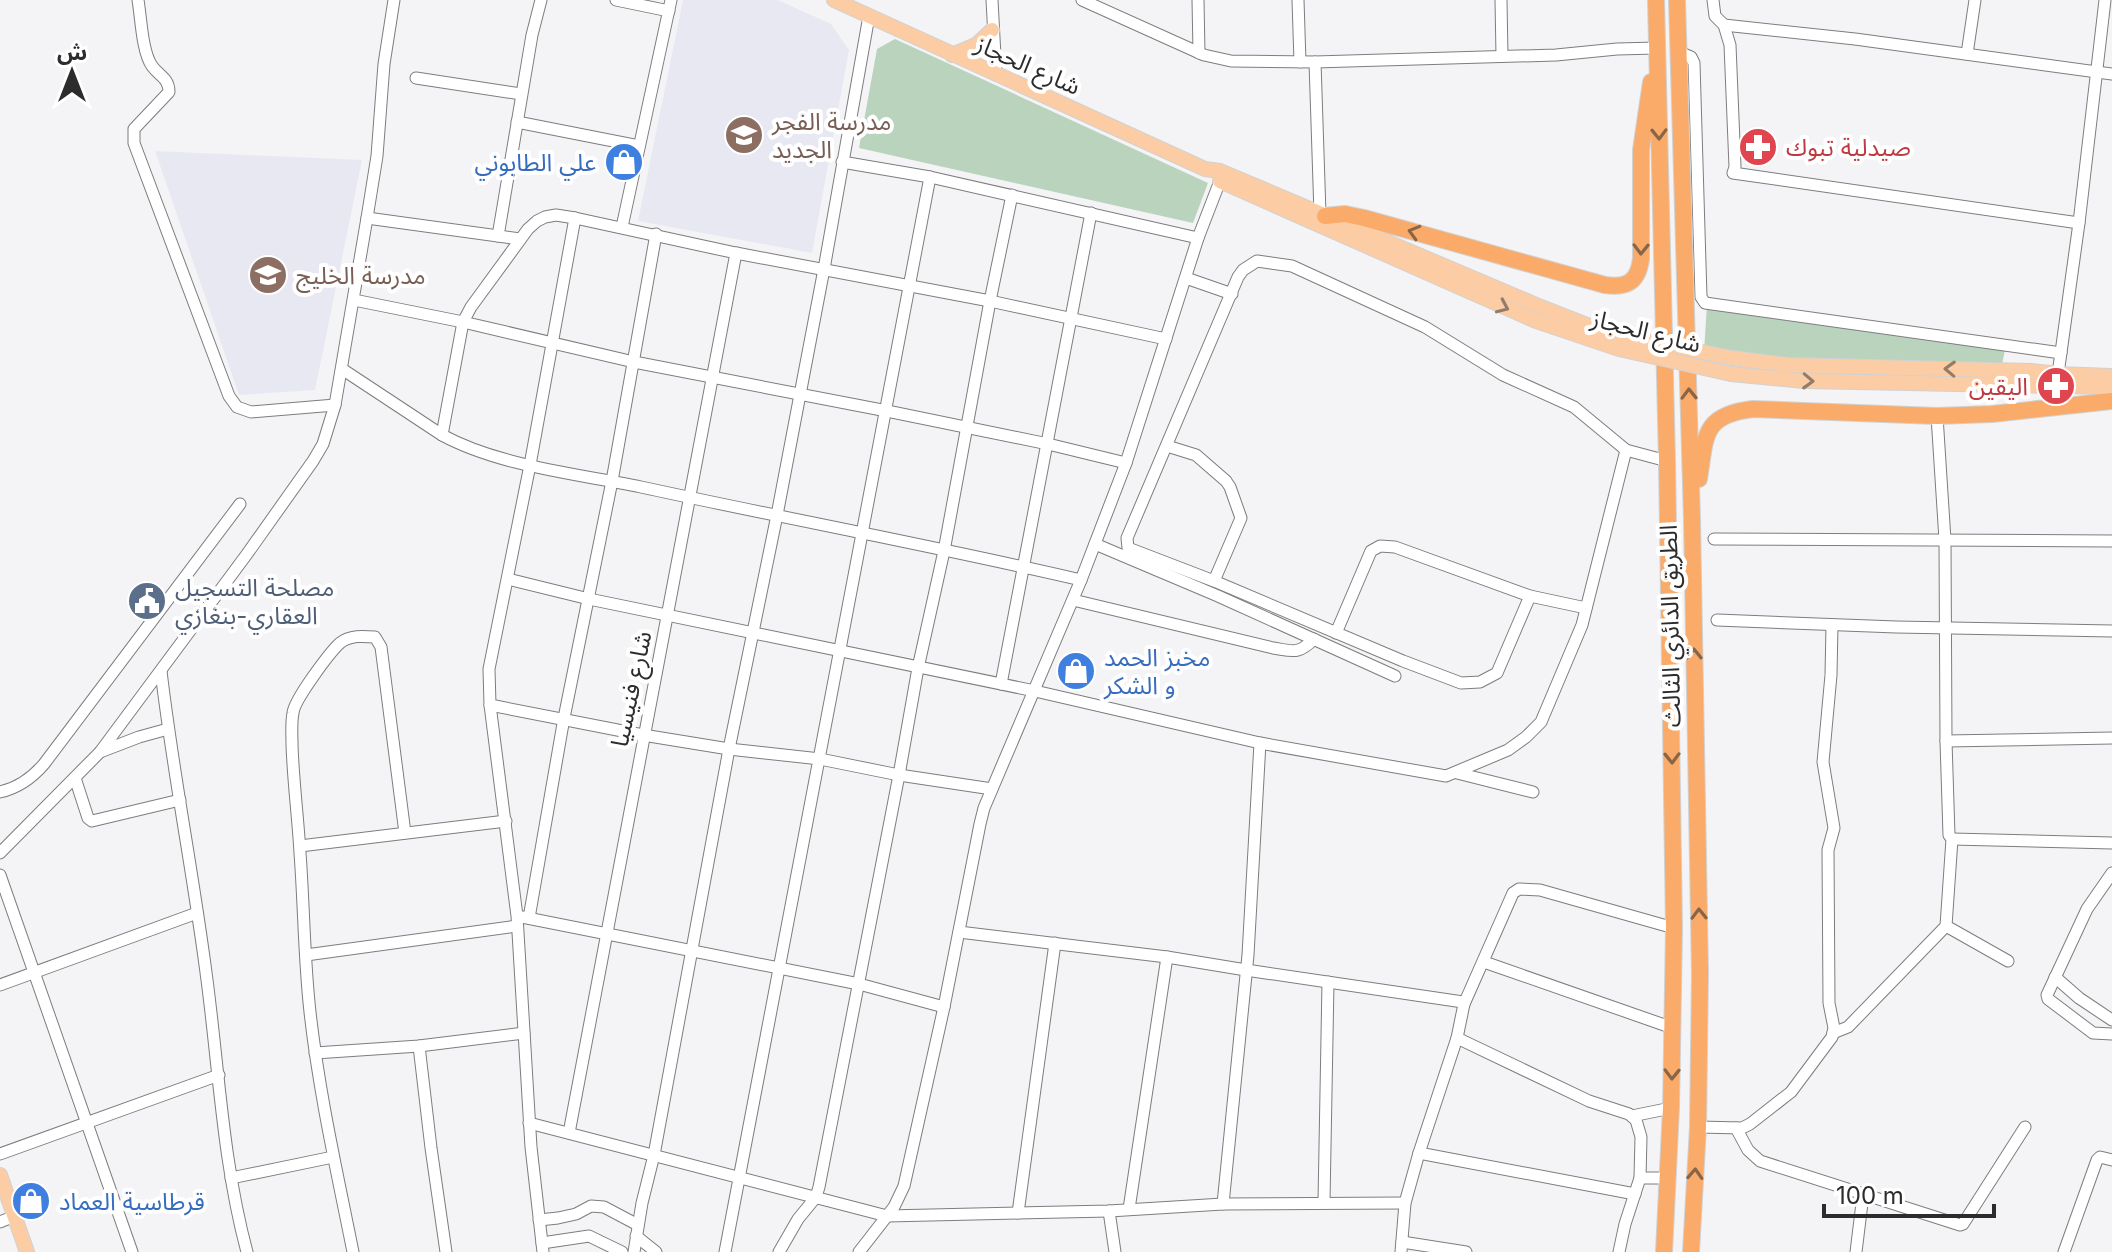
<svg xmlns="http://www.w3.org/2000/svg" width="2112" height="1252" viewBox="0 0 2112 1252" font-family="Inter,'Noto Sans Arabic',sans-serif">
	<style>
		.built { fill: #e8e8f2 }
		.green { fill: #bad3bc }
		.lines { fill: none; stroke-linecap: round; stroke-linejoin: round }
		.minor-casing { stroke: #7d7d7f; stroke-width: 13 }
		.major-casing { stroke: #d1d1d1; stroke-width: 16 }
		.highway-casing { stroke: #d1d1d1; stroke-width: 18 }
		.minor { stroke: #fff; stroke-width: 11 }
		.major { stroke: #fccda5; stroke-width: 14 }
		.highway { stroke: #faab69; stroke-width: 16 }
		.major-bridge-casing { stroke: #d1d1d1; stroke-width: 16; stroke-linecap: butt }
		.major-bridge { stroke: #fccda5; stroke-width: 14 }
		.oneway { stroke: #896547 }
		.oneway2 { stroke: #947c68 }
		.labels { text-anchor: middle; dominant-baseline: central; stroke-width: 8; stroke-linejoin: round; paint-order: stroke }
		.street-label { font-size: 24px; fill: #2c2c2c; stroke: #fff }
		.education-label { font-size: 24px; fill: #785e54; stroke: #fff; text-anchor: start }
		.health-label { font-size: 24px; fill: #be3a42; stroke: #fff; text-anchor: start }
		.shop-label { font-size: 24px; fill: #366cbe; stroke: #fff; text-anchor: start }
		.service-label { font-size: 24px; fill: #4e5e75; stroke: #fff; text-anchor: start }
	</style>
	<rect width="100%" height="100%" fill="#f4f4f6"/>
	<!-- built -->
	<g class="built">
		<path d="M 683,0 L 778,0 L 831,24 L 849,50 L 812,253 L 638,221 Z"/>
		<path d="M 155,151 L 362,160 L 315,390 L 239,395 Z"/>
	</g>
	<!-- green -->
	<g class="green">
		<path d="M 895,39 L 1208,183 L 1193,223 L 859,148 L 877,49 Z"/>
		<path d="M 1707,304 L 2006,345 L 2001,369 L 1789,364 L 1704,352 Z"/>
	</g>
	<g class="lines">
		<defs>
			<g id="minor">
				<path d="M 138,0 C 141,17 142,52 152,66 C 159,76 169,78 169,92 L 134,129 L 134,143 L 229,396 L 237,407 L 251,412 L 335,405"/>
				<path d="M 616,0 L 669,11"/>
				<path d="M 992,0 L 996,75"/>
				<path d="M 1082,0 L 1204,55 L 1231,61 L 1315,62 L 1556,55 L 1617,49 L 1657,48"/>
				<path d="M 1198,0 L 1199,53"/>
				<path d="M 1298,0 L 1300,62"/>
				<path d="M 1501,0 L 1502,56"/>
				<path d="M 1713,0 L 1715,16 L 1724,25 L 1730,45 L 1735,167 L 1733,173 L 2079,223"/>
				<path d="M 1724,25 L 1855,39 L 2112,74"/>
				<path d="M 1679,52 L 1691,57 L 1694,63 L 1701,297 L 1705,303 L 2061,353"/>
				<path d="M 1967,54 L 1975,0"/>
				<path d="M 1315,62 L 1320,214"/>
				<path d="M 416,78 L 521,94"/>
				<path d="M 517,122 L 639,146"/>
				<path d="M 842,162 L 930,177 L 1198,238"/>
				<path d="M 367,218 L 520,239"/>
				<path d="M 622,227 L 671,0"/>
				<path d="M 498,236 L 532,35 L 541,0"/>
				<path d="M 1186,278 L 1232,294"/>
				<path d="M 354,300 L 463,322 L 634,362 L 887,411 L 1048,444 L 1126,463"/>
				<path d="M 342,369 L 442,435 C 499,466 578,474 641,487 C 788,519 935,546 1081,580"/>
				<path d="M 2058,374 L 2079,223 L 2105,0"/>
				<path d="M 442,435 L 463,322 L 471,307 L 528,229 L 537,221 L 545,217 L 556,215 L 575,218 L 736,253 L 990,301 L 1166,339"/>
				<path d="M 1167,446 L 1196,455 L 1226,481 L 1230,487 L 1241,518 L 1214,581"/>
				<path d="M 1714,539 L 2112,541"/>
				<path d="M 1095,544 L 1218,596 L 1395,676"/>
				<path d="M 508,579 L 589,599 L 1035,691 L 1260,743 L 1446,776 L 1508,750 L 1526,737 L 1541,722 L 1582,625 L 1626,450"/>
				<path d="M 1530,596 L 1497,673 L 1480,682 L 1461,683 L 1403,661 L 1214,581 L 1128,548 L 1127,538 L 1238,277 L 1243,270 L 1257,261 L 1292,266 L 1425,327 L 1503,375 L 1574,407 L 1626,450 L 1667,461"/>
				<path d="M 1073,600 L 1273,648 C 1293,651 1298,655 1314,639"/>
				<path d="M 1717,620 L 1896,627 L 2112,631"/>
				<path d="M 1336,633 L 1371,551 L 1380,546 L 1395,547 L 1530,596 L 1586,608"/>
				<path d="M 161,671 C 173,774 194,877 207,980 C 219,1071 223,1163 247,1252"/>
				<path d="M 1001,684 L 1091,213"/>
				<path d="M 490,705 L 643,735 L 729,749 L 820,759 L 899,775 L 992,789"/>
				<path d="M 1946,741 L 2112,738"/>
				<path d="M 100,752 L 139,737 L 168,729"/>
				<path d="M 1457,773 L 1533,792"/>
				<path d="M 75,778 L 88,818 L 92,821 L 180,800"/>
				<path d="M 0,792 C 18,788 32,778 44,764 L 240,504"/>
				<path d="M 1952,839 L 2112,843"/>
				<path d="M 300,846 L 506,821"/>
				<path d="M 0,853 L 100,752 L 247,554 L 313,461 L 323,444 L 335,405 L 367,218 L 377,156 L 384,64 L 394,0"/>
				<path d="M 2112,873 L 2087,909 L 2047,995 L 2048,999 L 2093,1033 L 2112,1034"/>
				<path d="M 0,875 L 132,1252"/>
				<path d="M 522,917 L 859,984 L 944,1007"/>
				<path d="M 529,918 L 564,718 L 612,481 L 656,234"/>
				<path d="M 1946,926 L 2008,961"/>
				<path d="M 959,932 L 1167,957 L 1246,970 L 1463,1002 L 1464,1004 L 1457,1038 L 1419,1153 L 1405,1203 L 1401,1252"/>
				<path d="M 306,955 L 517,926"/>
				<path d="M 1484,962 L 1673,1028"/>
				<path d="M 2055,977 L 2079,998 L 2112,1020"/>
				<path d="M 0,985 L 197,913"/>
				<path d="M 1464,1004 L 1513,893 L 1519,889 L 1540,890 L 1674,928"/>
				<path d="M 1833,1033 L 1848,1027 L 1946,926 L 1952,839 L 1949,835 L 1946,741 L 1945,540 L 1937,416"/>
				<path d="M 1457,1038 L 1589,1101 L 1629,1114 L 1636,1120 L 1641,1137 L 1640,1178 L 1625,1224 L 1619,1252"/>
				<path d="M 419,1046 L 431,1148 L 446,1252"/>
				<path d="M 315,1053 L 419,1046 L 524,1033"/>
				<path d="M 1632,1116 L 1671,1108"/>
				<path d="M 529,1123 L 887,1216 L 1109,1211 L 1223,1204 L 1405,1203"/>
				<path d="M 1698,1127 L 1742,1128 L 1750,1124 L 1791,1092 L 1832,1037 L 1834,1028 L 1829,1003 L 1828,850 L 1834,828 L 1823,762 L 1831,675 L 1832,625"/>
				<path d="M 1736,1128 L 1748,1150 L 1760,1161 L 1960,1225 L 1963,1224 L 2025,1127"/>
				<path d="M 569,1133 C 624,840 681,547 736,253"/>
				<path d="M 1419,1153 L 1635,1194"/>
				<path d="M 0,1154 L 219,1075"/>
				<path d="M 231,1178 L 333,1157"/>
				<path d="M 1640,1178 L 1668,1178"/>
				<path d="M 1324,1202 L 1328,982"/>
				<path d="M 1223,1204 L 1248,955 L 1260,743"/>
				<path d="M 1129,1209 L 1167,957"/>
				<path d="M 1109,1211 L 1115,1252"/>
				<path d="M 1018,1213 L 1055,943"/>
				<path d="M 539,1220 L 558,1218 L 576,1214 L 591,1206 L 604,1207 L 638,1225"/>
				<path d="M 0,1222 L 15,1216"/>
				<path d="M 636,1236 L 656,1252"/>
				<path d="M 1402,1242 L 1466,1252"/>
				<path d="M 542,1243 L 589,1236 L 622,1252"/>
				<path d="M 353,1252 C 337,1172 319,1093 310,1012 C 304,959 304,906 300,853 C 298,817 293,780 292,744 C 292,734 291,723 293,713 C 294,700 330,652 340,643 C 350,635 363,636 375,637 L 381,647 L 405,833"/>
				<path d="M 543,1252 L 531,1147 L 517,916 L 490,705 L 489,669 L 530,465 L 575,218"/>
				<path d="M 634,1252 L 642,1203 L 654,1155 L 729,749 L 777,515 L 824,269 L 869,16"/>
				<path d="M 725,1252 L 930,177"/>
				<path d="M 779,1252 L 798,1219 L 816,1197 L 819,1187 L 899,775 L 918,668 L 944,551 L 990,301 L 1012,195"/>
				<path d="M 859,1252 L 894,1207 L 904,1186 L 944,1007 L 980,824 L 984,808 L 1081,580 L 1126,463 L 1198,238 L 1220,181"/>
				<path d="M 1856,1252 L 1863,1195"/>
				<path d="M 2064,1252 L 2097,1160 L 2100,1157 L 2112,1160"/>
			</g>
			<g id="major">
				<path d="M 834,0 L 1205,169 L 1220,171 L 1541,307 L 1597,329 L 1622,336"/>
				<path d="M 952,55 L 976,45 L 992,30"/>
				<path d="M 1220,181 L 1536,321 L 1619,349"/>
				<path d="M 1732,358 L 1788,365 L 2031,371 L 2058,374 L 2112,376"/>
				<path d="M 1731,374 L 1804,381 L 2112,387"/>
				<path d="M 0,1175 L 27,1252"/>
			</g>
			<g id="highway">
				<path d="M 1656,0 L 1667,461 L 1674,928 L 1671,1108 L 1664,1252"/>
				<path d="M 1677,0 L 1692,520 L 1700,974 L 1698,1127 L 1691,1252"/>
				<path d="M 1325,216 L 1345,214 L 1364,218 L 1605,285 C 1627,288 1638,282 1641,259 L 1641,150 L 1651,82"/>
				<path d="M 1699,479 C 1706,436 1702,415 1753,409 L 1937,416 L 1992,414 L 2112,401"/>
			</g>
		</defs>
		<!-- minor casing -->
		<use href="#minor" class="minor-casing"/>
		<!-- major casing -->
		<use href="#major" class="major-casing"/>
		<!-- highway casing -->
		<use href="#highway" class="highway-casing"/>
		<!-- minor -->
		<use href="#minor" class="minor"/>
		<!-- major -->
		<use href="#major" class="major"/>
		<!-- highway -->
		<use href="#highway" class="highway"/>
		<defs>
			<g id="major-bridge">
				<path d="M 1622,336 L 1732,358"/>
				<path d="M 1619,349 L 1731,374"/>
			</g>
		</defs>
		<!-- major-bridge casing -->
		<use href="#major-bridge" class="major-bridge-casing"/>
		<!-- major-bridge -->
		<use href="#major-bridge" class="major-bridge"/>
	</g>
	<!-- one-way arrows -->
	<defs><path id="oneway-chevron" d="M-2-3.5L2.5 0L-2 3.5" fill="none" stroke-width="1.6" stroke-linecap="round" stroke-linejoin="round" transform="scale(2)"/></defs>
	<g class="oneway">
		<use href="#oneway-chevron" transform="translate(1659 134) rotate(89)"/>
		<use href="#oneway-chevron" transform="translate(1414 232) rotate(-164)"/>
		<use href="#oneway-chevron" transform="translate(1641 249) rotate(91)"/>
		<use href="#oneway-chevron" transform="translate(1689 394) rotate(-91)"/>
		<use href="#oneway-chevron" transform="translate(1694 654) rotate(-91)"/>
		<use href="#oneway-chevron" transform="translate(1672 758) rotate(89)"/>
		<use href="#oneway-chevron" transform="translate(1699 914) rotate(-91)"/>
		<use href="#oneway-chevron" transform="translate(1672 1074) rotate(91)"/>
		<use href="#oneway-chevron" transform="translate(1695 1174) rotate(-87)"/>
	</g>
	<g class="oneway2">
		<use href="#oneway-chevron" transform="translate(1503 307) rotate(24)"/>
		<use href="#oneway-chevron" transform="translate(1950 369) rotate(-178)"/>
		<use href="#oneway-chevron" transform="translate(1808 381) rotate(2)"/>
	</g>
	<!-- icons -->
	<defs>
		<symbol id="school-disc" viewBox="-11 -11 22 22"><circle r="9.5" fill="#8d6e63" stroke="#fff"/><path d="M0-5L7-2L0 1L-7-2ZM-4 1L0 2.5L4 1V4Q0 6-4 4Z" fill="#fff"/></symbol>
		<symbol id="pharmacy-disc" viewBox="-11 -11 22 22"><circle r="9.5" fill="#e0444e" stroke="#fff"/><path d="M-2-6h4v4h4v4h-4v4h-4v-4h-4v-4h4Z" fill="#fff"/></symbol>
		<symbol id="shop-disc" viewBox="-11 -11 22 22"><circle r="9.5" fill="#3f7fe0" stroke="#fff"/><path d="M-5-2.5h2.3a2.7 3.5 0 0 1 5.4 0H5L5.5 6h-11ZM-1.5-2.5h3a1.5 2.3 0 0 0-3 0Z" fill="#fff"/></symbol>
		<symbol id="civic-disc" viewBox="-11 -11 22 22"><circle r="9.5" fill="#5c6f8a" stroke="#fff"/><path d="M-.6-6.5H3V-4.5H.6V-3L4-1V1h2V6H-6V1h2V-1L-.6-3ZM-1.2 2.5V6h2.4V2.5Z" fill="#fff"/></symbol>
	</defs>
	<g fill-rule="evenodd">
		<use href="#school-disc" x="722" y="113" width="44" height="44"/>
		<use href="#pharmacy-disc" x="1736" y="125" width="44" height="44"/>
		<use href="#shop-disc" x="602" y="140" width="44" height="44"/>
		<use href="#school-disc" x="246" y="253" width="44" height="44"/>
		<use href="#pharmacy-disc" x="2034" y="364" width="44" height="44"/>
		<use href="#civic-disc" x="125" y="579" width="44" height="44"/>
		<use href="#shop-disc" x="1054" y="649" width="44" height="44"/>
		<use href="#shop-disc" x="9" y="1179" width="44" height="44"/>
	</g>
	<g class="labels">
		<!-- street labels -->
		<g class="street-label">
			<text transform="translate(1028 65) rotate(24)">شارع الحجاز</text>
			<text transform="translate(1646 331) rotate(14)">شارع الحجاز</text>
			<text transform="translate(1670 626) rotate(-91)">الطريق الدائري الثالث</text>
			<text transform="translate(631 689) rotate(-78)">شارع فنيسيا</text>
		</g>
		<!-- education labels -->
		<g class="education-label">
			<text x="772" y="121">مدرسة الفجر<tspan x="772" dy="28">الجديد</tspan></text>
			<text x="296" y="275">مدرسة الخليج</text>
		</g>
		<!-- health labels -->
		<g class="health-label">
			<text x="1786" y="147">صيدلية تبوك</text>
			<text x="2028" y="386" text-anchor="end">اليقين</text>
		</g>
		<!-- shop labels -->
		<g class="shop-label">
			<text x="596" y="162" text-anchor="end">علي الطابوني</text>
			<text x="1104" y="657">مخبز الحمد<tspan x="1104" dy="28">و الشكر</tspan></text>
			<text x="59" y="1201">قرطاسية العماد</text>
		</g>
		<!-- service labels -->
		<g class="service-label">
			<text x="175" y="587">مصلحة التسجيل<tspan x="175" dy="28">العقاري-بنغازي</tspan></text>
		</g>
	</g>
	<!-- north arrow -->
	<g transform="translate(72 72)" stroke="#ffffff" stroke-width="6" paint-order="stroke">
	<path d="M0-6L14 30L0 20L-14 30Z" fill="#2c2c2c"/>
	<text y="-12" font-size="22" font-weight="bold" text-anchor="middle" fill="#2c2c2c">ش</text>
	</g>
	<!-- scale -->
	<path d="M1824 1204v12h170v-12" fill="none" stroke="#2c2c2c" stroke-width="4"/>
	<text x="1836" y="1204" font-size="24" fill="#2c2c2c" stroke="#ffffff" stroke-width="6" paint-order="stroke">100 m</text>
</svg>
